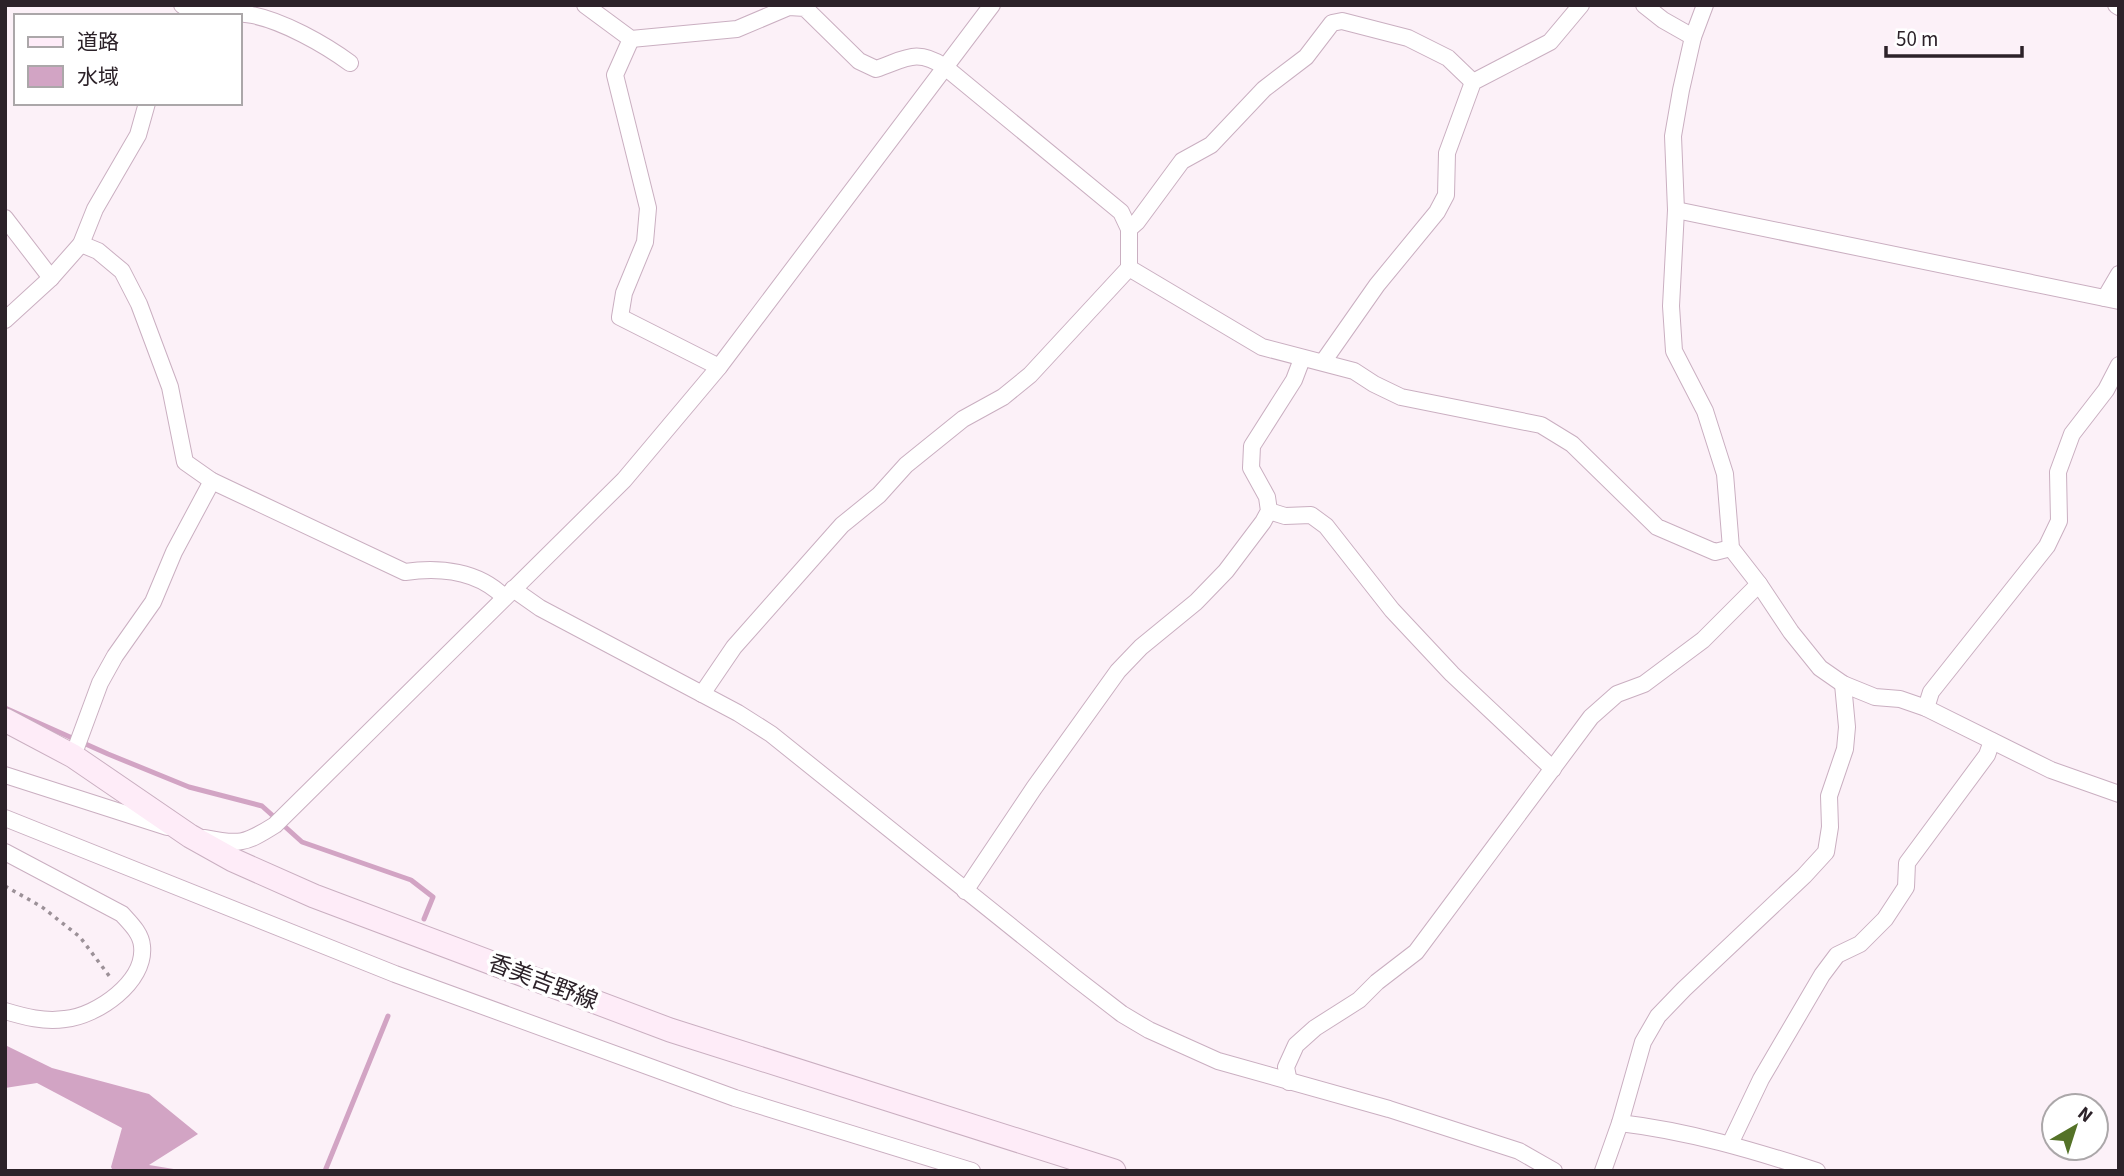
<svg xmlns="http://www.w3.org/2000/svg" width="2124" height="1176" viewBox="0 0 2124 1176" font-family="'Source Sans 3','Noto Sans JP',sans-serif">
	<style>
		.water { fill: #d2a4c4 }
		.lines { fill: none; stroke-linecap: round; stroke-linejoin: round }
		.stream { stroke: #d2a4c4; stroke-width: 5 }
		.minor-casing { stroke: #caafc1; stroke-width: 18 }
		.secondary-casing { stroke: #caafc1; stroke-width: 25 }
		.path { stroke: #9c9198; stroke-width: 3.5; stroke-dasharray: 3.5 5; stroke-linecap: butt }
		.minor { stroke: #fff; stroke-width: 16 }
		.secondary { stroke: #feecf8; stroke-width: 23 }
		.labels { text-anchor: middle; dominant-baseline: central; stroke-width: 7; stroke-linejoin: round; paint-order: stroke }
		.street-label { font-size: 23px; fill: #2c2229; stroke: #fff }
	</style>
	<rect width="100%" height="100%" fill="#fcf1f8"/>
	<!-- water -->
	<path class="water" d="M 5,1045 L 52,1068 L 149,1094 L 198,1134 L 149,1165 L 186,1171 L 113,1171 L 111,1167 L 122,1128 L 37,1083 L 5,1088 Z"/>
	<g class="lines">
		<!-- stream -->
		<g class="stream">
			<path d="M 5,708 L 108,754 L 189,787 L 262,806 L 302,842 L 411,880 L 433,897 L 424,919"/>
			<path d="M 325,1171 L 388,1016"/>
		</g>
		<defs>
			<g id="minor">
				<path d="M 182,5 C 201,20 229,10 252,15 C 283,21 324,44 350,63"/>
				<path d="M 585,5 L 631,39 L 737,29 L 789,7 L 805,8 L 859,61 L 876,69 C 906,59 916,48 945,67 L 1121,212 L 1129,229 L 1129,268 L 1262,347 L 1354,371 L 1374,384 L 1401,397 L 1541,425 L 1572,444 L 1657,527 L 1715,552 L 1731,548"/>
				<path d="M 1644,5 L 1663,20 L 1693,37"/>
				<path d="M 1705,5 L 1693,37 L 1681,90 L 1673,136 L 1676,210 L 1671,306 L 1674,351 L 1705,411 L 1725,474 L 1731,548 L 1759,584 L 1791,632 L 1820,668 L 1843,684 L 1875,697 L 1900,699 L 1926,708 L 2051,770 L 2119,794"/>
				<path d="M 2116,5 L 2119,7"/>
				<path d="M 631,39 L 615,75 L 648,208 L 645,242 L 624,293 L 620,317 L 719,367"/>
				<path d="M 1676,210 L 2119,301"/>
				<path d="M 5,218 L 51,278"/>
				<path d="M 1129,229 L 1137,222 L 1182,161 L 1211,145 L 1264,89 L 1306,57 L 1332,23 L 1342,21 L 1408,38 L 1448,58 L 1473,82"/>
				<path d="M 81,244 L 98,251 L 122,271 L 139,304 L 170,387 L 185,462 L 212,481 L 405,572 C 440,567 478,571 504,597"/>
				<path d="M 2105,298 L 2119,274"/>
				<path d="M 5,320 L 51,278 L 81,244 L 95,209 L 138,135 L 147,103"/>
				<path d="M 1323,362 L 1377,285 L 1437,212 L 1446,195 L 1447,153 L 1473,82 L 1550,42 L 1581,5"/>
				<path d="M 1269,511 L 1285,516 L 1311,515 L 1326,526 L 1392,610 L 1452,674 L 1553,769"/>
				<path d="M 513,589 L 540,608 L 738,713 L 771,734 L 1074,977 L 1122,1014 L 1149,1030 L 1218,1061 L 1389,1109 L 1519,1151 L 1554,1171"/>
				<path d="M 702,694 L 734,647 L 842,525 L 879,495 L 906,465 L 963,419 L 1003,397 L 1030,375 L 1129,268"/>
				<path d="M 1926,708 L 1931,692 L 2047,546 L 2059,521 L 2058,472 L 2072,434 L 2106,390 L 2119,365"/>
				<path d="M 73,756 L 100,683 L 115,656 L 153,602 L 174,552 L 212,481"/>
				<path d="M 5,775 L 167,827"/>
				<path d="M 5,818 L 395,974 L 735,1098 L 972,1171"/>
				<path d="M 205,838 C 239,845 245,844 275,825 L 624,480 L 719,367 L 992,5"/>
				<path d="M 5,852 L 122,914 C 130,923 141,933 142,946 C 146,982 97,1016 65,1019 C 44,1022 25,1017 5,1011"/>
				<path d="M 965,891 L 1034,788 L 1118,671 L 1141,647 L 1196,602 L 1226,571 L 1263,522 L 1269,511 L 1267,497 L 1251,468 L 1252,446 L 1294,380 L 1302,359"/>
				<path d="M 1289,1082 L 1286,1067 L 1296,1045 L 1315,1028 L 1359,1000 L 1377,982 L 1416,952 L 1591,717 L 1617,694 L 1644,684 L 1703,640 L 1759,584"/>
				<path d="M 1620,1123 C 1688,1131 1752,1150 1817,1171"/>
				<path d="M 1730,1144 L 1761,1079 L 1822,975 L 1837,955 L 1860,944 L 1885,919 L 1906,887 L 1907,863 L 1987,755 L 1992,741"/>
				<path d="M 1603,1171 L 1620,1123 L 1643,1042 L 1658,1016 L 1684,989 L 1804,876 L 1826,852 L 1830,827 L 1829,796 L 1845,749 L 1847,727 L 1843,684"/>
			</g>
			<path id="secondary" d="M 5,720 L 73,756 L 190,836 L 233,860 L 314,896 L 670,1030 L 1114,1171"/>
		</defs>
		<!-- minor casing -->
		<use href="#minor" class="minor-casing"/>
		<!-- secondary casing -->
		<use href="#secondary" class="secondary-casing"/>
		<!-- path -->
		<path class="path" d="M 5,886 L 42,907 L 80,937 L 110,977"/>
		<!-- minor -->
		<use href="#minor" class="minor"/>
		<!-- secondary -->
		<use href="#secondary" class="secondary"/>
	</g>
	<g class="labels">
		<!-- street labels -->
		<g class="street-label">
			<text transform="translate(543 982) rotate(21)">香美吉野線</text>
		</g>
	</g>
	<!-- border -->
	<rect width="2124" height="1176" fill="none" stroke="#2c2229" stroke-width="14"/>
	<!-- legend -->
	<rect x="14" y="14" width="228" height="91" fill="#ffffff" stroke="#aba7a9" stroke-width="2"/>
	<rect x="28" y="37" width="35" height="10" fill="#feecf8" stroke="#aba7a9" stroke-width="2"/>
	<text x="77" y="49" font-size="21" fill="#2c2229">道路</text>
	<rect x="28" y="66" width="35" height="21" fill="#d2a4c4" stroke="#aba7a9" stroke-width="2"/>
	<text x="77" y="84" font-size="21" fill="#2c2229">水域</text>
	<!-- north arrow -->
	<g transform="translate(2075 1127) rotate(39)"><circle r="33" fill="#ffffff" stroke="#aba7a9" stroke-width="2"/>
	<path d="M0-5L12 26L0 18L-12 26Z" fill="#547227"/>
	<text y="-10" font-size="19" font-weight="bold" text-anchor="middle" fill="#2c2229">N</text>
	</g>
	<!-- scale -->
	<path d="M1886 46v10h136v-10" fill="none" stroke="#2c2229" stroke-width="3.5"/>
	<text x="1896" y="46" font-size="21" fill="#2c2229" stroke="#ffffff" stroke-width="5" paint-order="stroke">50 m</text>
</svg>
